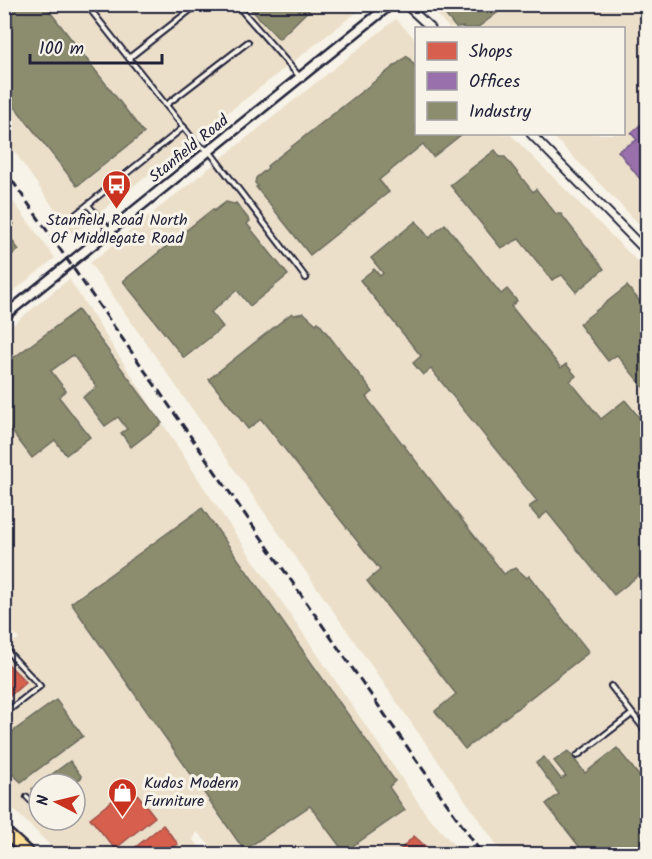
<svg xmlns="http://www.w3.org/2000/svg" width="652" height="859" viewBox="0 0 652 859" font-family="Kalam,sans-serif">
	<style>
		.built { fill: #ebdfc9; fill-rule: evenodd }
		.shops { fill: #d6604d; stroke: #a04d48; stroke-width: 1.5 }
		.offices { fill: #9970ab; stroke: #755989; stroke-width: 1.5 }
		.industry { fill: #8c8c6e; stroke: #6c6c5f; stroke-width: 1.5 }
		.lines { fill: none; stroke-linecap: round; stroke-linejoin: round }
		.service-casing { stroke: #22223b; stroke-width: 8 }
		.minor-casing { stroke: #22223b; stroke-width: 11 }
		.tertiary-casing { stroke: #22223b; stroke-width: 13 }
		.primary-casing { stroke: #22223b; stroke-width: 15 }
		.service { stroke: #f7f3e8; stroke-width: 4 }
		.minor { stroke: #f7f3e8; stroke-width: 7 }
		.tertiary { stroke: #f7f3e8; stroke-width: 8 }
		.primary { stroke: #fdde96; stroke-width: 10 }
		.rail { stroke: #22223b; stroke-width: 3; stroke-dasharray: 9 4.5; stroke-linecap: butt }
		.labels { text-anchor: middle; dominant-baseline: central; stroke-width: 6; stroke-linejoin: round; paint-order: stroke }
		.street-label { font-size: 16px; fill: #22223b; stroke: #f7f3e8 }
		.poi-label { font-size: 16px; fill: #22223b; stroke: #f7f3e8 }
	</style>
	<rect width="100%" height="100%" fill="#f7f3e8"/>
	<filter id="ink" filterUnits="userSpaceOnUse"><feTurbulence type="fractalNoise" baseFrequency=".0167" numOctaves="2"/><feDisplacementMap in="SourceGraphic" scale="12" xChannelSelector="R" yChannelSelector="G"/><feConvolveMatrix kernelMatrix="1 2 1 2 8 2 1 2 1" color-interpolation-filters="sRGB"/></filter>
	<g filter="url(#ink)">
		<!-- built -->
		<g class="built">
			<path d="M 4,5 L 366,5 L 72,234 L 5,138 Z"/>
			<path d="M 428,5 L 647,5 L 647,232 L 551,134 L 624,134 L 624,28 L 449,28 Z"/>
			<path d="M 396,19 L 416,40 L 416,134 L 510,134 L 647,271 L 647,854 L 503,854 L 90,263 Z"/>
			<path d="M 4,189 L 55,258 L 5,298 L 4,298 Z"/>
			<path d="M 69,279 L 205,489 L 426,814 L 458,850 L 456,854 L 218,854 L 197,832 L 193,840 L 207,854 L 59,854 L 5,801 L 4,646 L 19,639 L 5,623 L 5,331 ZM 39,784 L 75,784 L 75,820 L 39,820 Z"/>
		</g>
		<!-- shops -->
		<g class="shops">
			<path d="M 4,660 L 26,682 L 4,701 Z"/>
			<path d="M 131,786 L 155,817 L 115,849 L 90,818 Z"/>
			<path d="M 163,825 L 178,844 L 165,854 L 127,854 Z"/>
			<path d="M 414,836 L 434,854 L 396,854 Z"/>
		</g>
		<!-- offices -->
		<path class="offices" d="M 648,118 L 648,189 L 618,151 L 637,140 L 631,133 Z"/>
		<!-- industry -->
		<g class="industry">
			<path d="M 12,4 L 44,4 L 144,133 L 77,186 L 4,93 L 4,10 Z"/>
			<path d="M 246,4 L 315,4 L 279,39 Z"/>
			<path d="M 442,4 L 456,5 L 509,4 L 477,28 L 464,28 L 463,27 L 456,28 L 439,7 Z"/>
			<path d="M 407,56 L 416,67 L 416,134 L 462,134 L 433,157 L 423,144 L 379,180 L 389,192 L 310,255 L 256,187 L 258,186 L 255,183 L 256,178 L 268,168 L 267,166 Z"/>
			<path d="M 495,150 L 500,157 L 505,157 L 533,192 L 536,189 L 556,214 L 561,214 L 604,269 L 576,292 L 562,275 L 552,280 L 519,239 L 501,248 L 450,185 Z"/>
			<path d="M 226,202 L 234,204 L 236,203 L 250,221 L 247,224 L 288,275 L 250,306 L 237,290 L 211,312 L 223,327 L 184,358 L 123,281 L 213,209 L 214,211 Z"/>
			<path d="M 4,211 L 14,224 L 5,230 L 19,250 L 4,260 Z"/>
			<path d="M 416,221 L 429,238 L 445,224 L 501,294 L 507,289 L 517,301 L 511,306 L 561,368 L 566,364 L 576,376 L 570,381 L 601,419 L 625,400 L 648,428 L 648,568 L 614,595 L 547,512 L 539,519 L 529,507 L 537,501 L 431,369 L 423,375 L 413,363 L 421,356 L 360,280 L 374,269 L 380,276 L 383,273 L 371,258 Z"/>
			<path d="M 627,286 L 643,305 L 648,305 L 648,393 L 617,355 L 608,361 L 579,324 Z"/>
			<path d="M 78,310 L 162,423 L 131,447 L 121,433 L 127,429 L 118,417 L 105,426 L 83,397 L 97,387 L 73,355 L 51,371 L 66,391 L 59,397 L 90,437 L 66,455 L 55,440 L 32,458 L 4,421 L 4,365 Z"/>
			<path d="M 292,313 L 294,315 L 304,313 L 316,324 L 318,322 L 373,392 L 366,397 L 504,574 L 510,570 L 516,568 L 527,578 L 529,576 L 589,652 L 465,749 L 435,711 L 456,694 L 367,581 L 380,570 L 261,419 L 248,429 L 209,379 Z"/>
			<path d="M 202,508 L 395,781 L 389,787 L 405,810 L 344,852 L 310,806 L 244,850 L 71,603 Z"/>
			<path d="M 56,700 L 83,736 L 21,782 L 4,766 L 4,738 Z"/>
			<path d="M 617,748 L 648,787 L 648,854 L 585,854 L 546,804 L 559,794 L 536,763 L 544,757 L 561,779 L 566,776 L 554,761 L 568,751 L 585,773 Z"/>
			<path d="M 70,761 L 82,777 L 73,784 L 39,784 L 39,799 L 32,789 Z"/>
		</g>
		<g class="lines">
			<defs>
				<g id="service">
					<path d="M 86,4 L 196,143 L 210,152 L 306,278"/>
					<path d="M 236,4 L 299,76"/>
					<path d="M 129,58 L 198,4"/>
					<path d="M 166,105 L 248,42"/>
					<path d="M 88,205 L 110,231"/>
					<path d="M 70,219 L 184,127"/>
					<path d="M 4,654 L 9,653 L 40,686 L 4,714"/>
					<path d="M 611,686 L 648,734"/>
					<path d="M 577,756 L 632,714"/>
					<path d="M 27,797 L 39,809"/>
				</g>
				<g id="minor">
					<path d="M 405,4 L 431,28"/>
					<path d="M 531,134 L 648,253"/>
				</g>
				<path id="tertiary" d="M 4,316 L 391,4"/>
				<path id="primary" d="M 4,831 L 29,854"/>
			</defs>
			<!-- service casing -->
			<use href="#service" class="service-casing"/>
			<!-- minor casing -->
			<use href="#minor" class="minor-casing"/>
			<!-- tertiary casing -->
			<use href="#tertiary" class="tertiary-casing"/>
			<!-- primary casing -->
			<use href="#primary" class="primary-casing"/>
			<!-- service -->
			<use href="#service" class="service"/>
			<!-- minor -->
			<use href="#minor" class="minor"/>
			<!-- tertiary -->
			<use href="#tertiary" class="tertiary"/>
			<!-- primary -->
			<use href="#primary" class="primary"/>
			<!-- rail -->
			<path class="rail" d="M 4,169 L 482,854"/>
		</g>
	</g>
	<!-- icons -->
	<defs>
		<symbol id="bus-pin" viewBox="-11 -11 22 30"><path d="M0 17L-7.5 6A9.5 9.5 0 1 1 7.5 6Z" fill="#c8321e" stroke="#f7f3e8"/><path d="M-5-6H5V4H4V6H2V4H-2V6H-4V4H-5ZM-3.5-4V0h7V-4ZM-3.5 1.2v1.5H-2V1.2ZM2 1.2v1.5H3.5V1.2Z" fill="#fff"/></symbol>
		<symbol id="shop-pin" viewBox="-11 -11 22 30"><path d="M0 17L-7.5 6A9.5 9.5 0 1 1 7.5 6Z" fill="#c8321e" stroke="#f7f3e8"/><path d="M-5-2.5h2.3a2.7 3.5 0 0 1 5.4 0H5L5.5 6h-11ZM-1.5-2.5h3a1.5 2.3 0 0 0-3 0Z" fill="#fff"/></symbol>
	</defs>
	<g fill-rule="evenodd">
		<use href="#bus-pin" x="100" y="168" width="33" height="45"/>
		<use href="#shop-pin" x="106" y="776" width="33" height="45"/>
	</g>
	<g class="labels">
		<!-- street labels -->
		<g class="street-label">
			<text transform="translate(189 149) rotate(-39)">Stanfield Road</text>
		</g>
		<!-- poi labels -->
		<g class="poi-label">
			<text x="117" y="220">Stanfield Road North<tspan x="117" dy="18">Of Middlegate Road</tspan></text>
			<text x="144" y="783" text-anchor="start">Kudos Modern<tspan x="144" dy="18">Furniture</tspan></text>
		</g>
	</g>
	<!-- margin -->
	<rect width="652" height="859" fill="none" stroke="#f7f3e8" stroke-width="24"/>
	<rect x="12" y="12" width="628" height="835" fill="none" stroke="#22223b" stroke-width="2" filter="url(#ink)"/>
	<!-- legend -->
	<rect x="415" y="27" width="210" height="108" fill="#f7f3e8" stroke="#a29fa3" stroke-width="1.5"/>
	<rect x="427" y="42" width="30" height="18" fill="#d6604d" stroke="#a29fa3" stroke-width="1.5"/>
	<text x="469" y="57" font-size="18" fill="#22223b">Shops</text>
	<rect x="427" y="72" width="30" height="18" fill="#9970ab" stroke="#a29fa3" stroke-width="1.5"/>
	<text x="469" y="87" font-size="18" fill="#22223b">Offices</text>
	<rect x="427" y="102" width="30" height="18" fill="#8c8c6e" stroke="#a29fa3" stroke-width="1.5"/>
	<text x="469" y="117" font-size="18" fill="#22223b">Industry</text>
	<!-- north arrow -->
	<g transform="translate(57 802) rotate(277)"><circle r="28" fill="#f7f3e8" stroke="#a29fa3" stroke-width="1.5"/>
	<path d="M0-4.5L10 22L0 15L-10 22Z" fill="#c8321e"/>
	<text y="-9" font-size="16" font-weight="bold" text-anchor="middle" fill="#22223b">N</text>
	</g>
	<!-- scale -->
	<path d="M30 54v9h132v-9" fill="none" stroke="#22223b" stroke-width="3"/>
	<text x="39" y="54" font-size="18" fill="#22223b" stroke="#f7f3e8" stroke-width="4.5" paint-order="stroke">100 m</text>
</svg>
